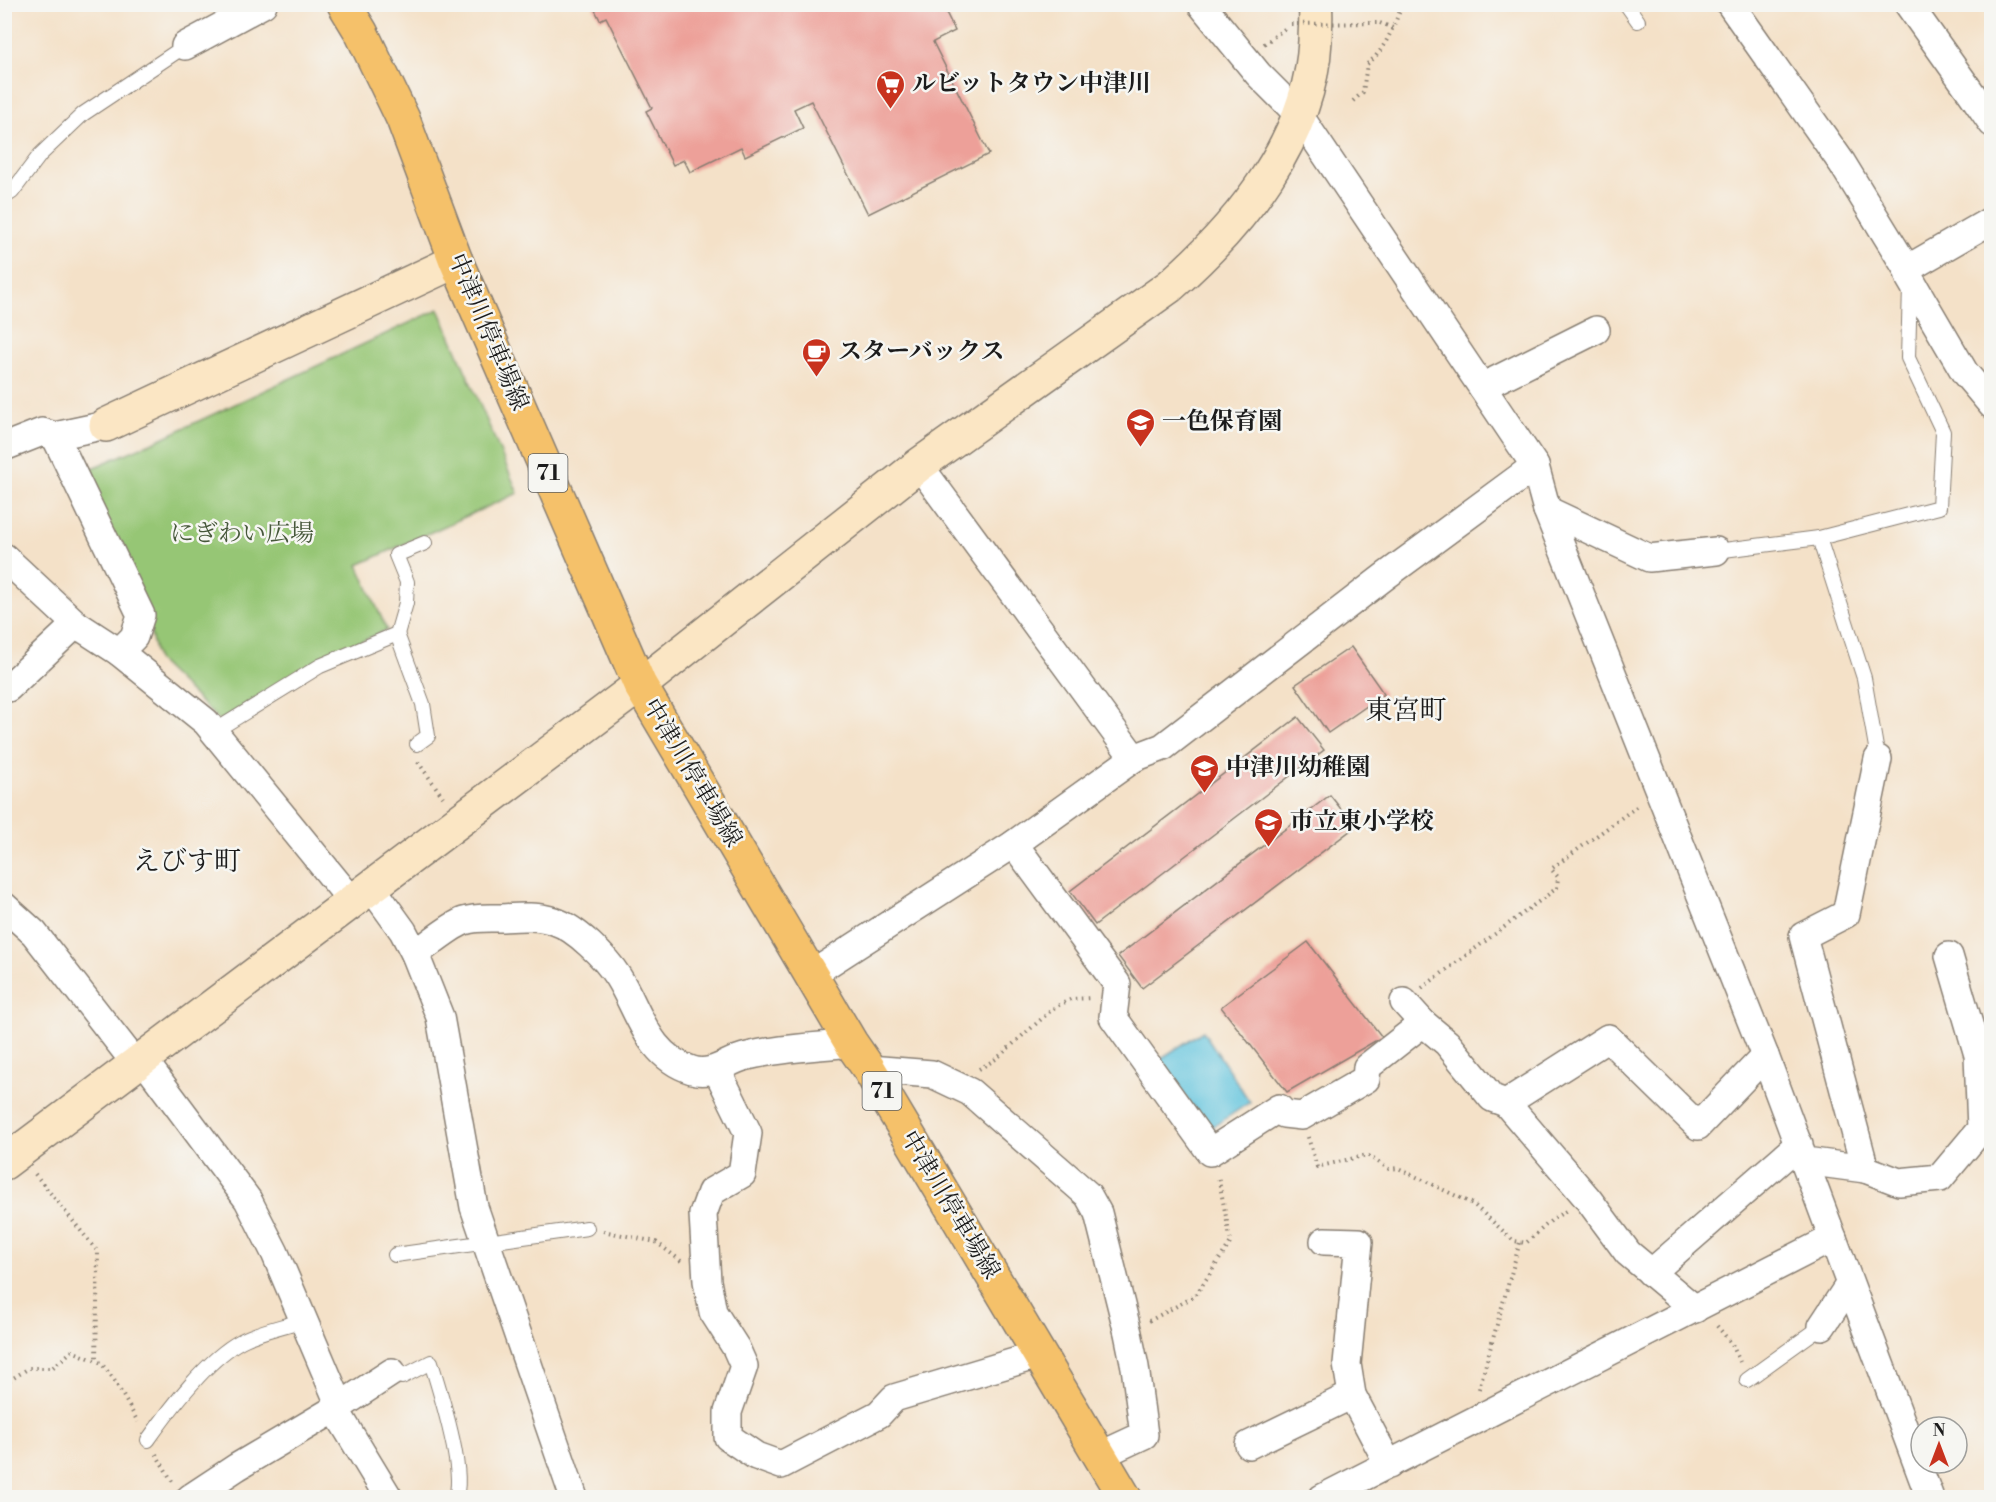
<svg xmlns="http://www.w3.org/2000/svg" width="1996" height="1502" viewBox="0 0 1996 1502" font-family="'Libre Bodoni','Noto Serif JP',serif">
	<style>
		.green { fill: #96c675; stroke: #597148; stroke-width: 1.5 }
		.water { fill: #5fc3dd; stroke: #3e707c; stroke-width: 1.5 }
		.building { fill: #eda099 }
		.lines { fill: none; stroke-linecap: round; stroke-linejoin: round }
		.lane-casing { stroke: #887e72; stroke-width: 16 }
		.street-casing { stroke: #887e72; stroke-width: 30 }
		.secondary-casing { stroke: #887e72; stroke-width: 36 }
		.primary-casing { stroke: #887e72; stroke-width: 36 }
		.path { stroke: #887e72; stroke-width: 4; stroke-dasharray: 1.5 4.5; stroke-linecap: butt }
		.lane { stroke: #fff; stroke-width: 14 }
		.street { stroke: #fff; stroke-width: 27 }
		.secondary { stroke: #fbe6c4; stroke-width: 33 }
		.primary { stroke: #f5c16b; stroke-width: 33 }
		.path-bridge { stroke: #887e72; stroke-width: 4; stroke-dasharray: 1.5 4.5; stroke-linecap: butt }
		.labels { text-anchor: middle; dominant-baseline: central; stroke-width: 5; stroke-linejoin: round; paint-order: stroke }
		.shield { fill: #f6f6f2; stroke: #5d5d5c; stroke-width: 1.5 }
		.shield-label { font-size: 22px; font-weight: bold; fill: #1c1c1c }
		.poi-label { font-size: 24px; font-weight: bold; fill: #1c1c1c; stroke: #f6f6f2; text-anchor: start }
		.street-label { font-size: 24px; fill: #1c1c1c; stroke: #f6f6f2 }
		.park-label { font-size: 24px; fill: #47583b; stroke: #f6f6f2 }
		.quarter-label { font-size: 27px; fill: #1c1c1c; stroke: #f6f6f2 }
	</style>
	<rect width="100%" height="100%" fill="#f6f6f2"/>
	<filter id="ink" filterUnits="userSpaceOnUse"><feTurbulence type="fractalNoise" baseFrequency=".0167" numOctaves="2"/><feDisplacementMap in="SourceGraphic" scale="12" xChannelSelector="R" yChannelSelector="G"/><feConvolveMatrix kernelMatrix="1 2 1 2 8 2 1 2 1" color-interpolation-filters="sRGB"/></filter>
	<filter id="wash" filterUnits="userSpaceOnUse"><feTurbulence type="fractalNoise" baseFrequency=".008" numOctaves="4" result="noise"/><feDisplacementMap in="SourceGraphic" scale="24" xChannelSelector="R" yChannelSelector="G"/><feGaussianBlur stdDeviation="1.35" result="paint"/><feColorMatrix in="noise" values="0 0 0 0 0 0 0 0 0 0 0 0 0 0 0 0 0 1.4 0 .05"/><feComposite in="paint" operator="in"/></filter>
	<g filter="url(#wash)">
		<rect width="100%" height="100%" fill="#f4e1c8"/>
		<!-- green -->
		<path class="green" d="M 439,309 L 518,493 L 358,565 L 387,630 L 314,662 L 220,721 L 157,660 L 147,617 L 80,473 L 158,440 Z"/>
		<!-- water -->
		<path class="water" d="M 1203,1031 L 1250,1102 L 1208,1130 L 1160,1059 Z"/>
		<g id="blocks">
			<!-- building -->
			<g class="building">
				<path d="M 592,4 L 942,4 L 955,31 L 933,42 L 989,154 L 868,214 L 811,101 L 794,109 L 803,128 L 745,156 L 741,147 L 690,172 L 684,160 L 673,165 L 646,111 L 652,108 L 606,17 L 600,20 Z"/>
				<path d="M 1351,647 L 1384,694 L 1328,733 L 1295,685 Z"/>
				<path d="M 1298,717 L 1324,750 L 1095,925 L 1070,891 Z"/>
				<path d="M 1330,795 L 1355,827 L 1142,988 L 1118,956 Z"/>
				<path d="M 1308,942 L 1382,1037 L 1287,1092 L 1221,1007 Z"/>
			</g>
		</g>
	</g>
	<g filter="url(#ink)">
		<use href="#blocks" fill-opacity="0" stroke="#887e72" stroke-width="1.5"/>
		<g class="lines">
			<defs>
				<g id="lane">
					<path d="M 1626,4 L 1638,21"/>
					<path d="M 4,197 L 12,192 L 40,155 L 83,114 L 185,46"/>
					<path d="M 1819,538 L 1864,678 L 1878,759"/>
					<path d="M 1716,551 L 1819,538 L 1939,507 L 1943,432 L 1908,358 L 1910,287"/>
					<path d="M 397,634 L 423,704 L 428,736 L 417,744"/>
					<path d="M 213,732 L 320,666 L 397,634 L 406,603 L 407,582 L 396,555 L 425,543"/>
					<path d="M 395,1255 L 587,1228"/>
					<path d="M 392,1372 L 402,1377 L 431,1362 C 439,1389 467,1474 455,1498"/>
					<path d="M 1747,1380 L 1822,1326"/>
					<path d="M 148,1440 C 170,1409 207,1359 241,1341 C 259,1331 283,1327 303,1320"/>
				</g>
				<g id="street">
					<path d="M 1201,4 L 1258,74 L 1299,115 L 1535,466 L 1547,510 L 1765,1056 L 1930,1498"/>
					<path d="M 1730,4 L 1842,163 L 1907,269 L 1910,279 L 1965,373 L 1992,405"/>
					<path d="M 1908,4 L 1972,94 L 1992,123"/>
					<path d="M 185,46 L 263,4"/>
					<path d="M 1907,269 L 1992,220"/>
					<path d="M 1482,387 L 1596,330"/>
					<path d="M 55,436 L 141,615 L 134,637 L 119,652"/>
					<path d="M 4,447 L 42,432 L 55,436 L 106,425"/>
					<path d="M 919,465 L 1134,758"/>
					<path d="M 1547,510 L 1649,558 L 1716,551"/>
					<path d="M 4,557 L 76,624 L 119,652 L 206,722 L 352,901"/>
					<path d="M 8,688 L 76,624"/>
					<path d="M 1014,844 L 1117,984 L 1113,1017 L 1210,1152 L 1279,1108 L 1284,1114 L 1302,1116 L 1366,1079 L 1367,1067 L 1423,1023"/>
					<path d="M 372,888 L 403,931 L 415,954 L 440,1017 L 474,1207 L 574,1498"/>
					<path d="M 4,906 L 34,933 L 136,1064"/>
					<path d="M 415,954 C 428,945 450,926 464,921 C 475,917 488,918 500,918 C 518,917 537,915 554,921 C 576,928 606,958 618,977 C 640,1012 647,1056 692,1070 C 712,1076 726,1062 744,1057 C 778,1048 816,1047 851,1043"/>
					<path d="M 812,974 L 1014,844 L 1134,758 L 1163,747 L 1384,577 L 1535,466"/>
					<path d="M 1404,1002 L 1423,1023 L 1447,1043 L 1492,1098 L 1506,1103 L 1588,1199 L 1628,1253 L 1695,1309"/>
					<path d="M 142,1058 L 248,1200 L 275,1253 L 340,1406 L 237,1467 L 190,1498"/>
					<path d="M 869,1069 L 932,1074 L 970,1092 L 1088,1195 L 1098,1213 L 1128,1333 L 1135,1367 L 1144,1435 L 1101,1455"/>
					<path d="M 717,1070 L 748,1133 L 742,1174 L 711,1192 L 703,1214 L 707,1281 L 713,1312 L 736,1348 L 744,1366 L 728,1412 L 728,1437 L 756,1456 L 781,1465 L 879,1414 L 894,1398 L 1038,1355"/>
					<path d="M 1506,1103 L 1608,1038 L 1698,1126 L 1765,1056"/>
					<path d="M 1805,1161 L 1865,1169 L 1803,936 L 1846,914 L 1878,759"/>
					<path d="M 1865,1169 L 1899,1182 L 1940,1178 L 1981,1129 L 1978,1055 L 1949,956"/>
					<path d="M 1324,1241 L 1359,1242 L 1347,1364 L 1352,1395 L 1389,1465"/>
					<path d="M 1651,1273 L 1799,1144"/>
					<path d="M 1822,1326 L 1849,1285"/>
					<path d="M 340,1406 L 392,1372"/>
					<path d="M 335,1409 L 389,1498"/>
					<path d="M 1249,1445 L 1352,1395"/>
					<path d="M 1322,1498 L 1833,1238"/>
				</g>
				<g id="secondary">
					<path d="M 106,425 L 456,261"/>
					<path d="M 4,1163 L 640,685 L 919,465 L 1170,286 C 1241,224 1310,139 1315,41 C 1315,29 1317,16 1315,4"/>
				</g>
				<path id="primary" d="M 344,4 L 361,32 L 403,119 L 456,261 L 640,685 L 851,1043 L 869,1069 L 1125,1498"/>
			</defs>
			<!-- lane casing -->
			<use href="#lane" class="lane-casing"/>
			<!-- street casing -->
			<use href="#street" class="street-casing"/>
			<!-- secondary casing -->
			<use href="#secondary" class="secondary-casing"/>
			<!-- primary casing -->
			<use href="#primary" class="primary-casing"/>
			<!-- path -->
			<g class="path">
				<path d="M 1380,23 L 1393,28"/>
				<path d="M 1264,44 L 1287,27"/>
				<path d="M 1353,101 L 1363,92 L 1367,64 C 1386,50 1393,26 1403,4"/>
				<path d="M 418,762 L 443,797"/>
				<path d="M 1422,988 L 1557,888 L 1558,877 L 1551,869 L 1639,805"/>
				<path d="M 979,1069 L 996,1059 L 1055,1007 L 1072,999 L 1091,998"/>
				<path d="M 1308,1137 L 1317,1167 L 1367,1155 L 1389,1169 L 1398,1168 L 1473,1204 L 1514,1241 L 1526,1243 L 1554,1218 L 1566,1211"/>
				<path d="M 35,1174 L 98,1252 L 96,1361"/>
				<path d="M 603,1231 L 656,1242 L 681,1261"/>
				<path d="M 1149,1321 L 1195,1296 L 1231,1242 L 1218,1176"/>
				<path d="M 1717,1326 L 1732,1344 L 1740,1362"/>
				<path d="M 4,1384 L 29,1368 L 52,1368 L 72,1351 L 101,1363 L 113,1378 L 138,1422"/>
				<path d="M 1479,1389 L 1520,1242"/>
				<path d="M 156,1454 L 172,1481"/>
			</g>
			<!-- lane -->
			<use href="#lane" class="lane"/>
			<!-- street -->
			<use href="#street" class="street"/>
			<!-- secondary -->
			<use href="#secondary" class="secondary"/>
			<!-- primary -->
			<use href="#primary" class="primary"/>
			<!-- path-bridge -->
			<path class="path-bridge" d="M 1291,24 L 1380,23"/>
		</g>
	</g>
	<!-- icons -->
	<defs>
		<symbol id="supermarket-pin" viewBox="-11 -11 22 30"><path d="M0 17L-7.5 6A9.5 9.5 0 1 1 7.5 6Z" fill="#c8321e" stroke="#f6f6f2"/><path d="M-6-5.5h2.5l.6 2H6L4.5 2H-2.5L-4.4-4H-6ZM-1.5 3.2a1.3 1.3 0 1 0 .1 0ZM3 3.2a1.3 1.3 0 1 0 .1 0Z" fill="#fff"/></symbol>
		<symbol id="cafe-pin" viewBox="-11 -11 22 30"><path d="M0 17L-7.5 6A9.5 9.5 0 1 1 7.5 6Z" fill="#c8321e" stroke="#f6f6f2"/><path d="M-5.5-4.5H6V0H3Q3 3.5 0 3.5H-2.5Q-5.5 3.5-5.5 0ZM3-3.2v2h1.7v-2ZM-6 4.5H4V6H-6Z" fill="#fff"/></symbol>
		<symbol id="school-pin" viewBox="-11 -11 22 30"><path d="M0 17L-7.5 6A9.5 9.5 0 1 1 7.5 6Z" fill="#c8321e" stroke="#f6f6f2"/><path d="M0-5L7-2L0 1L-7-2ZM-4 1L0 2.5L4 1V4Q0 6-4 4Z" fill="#fff"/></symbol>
	</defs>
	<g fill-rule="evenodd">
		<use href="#supermarket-pin" x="874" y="68" width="33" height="45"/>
		<use href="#cafe-pin" x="800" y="336" width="33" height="45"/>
		<use href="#school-pin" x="1124" y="406" width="33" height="45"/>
		<use href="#school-pin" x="1188" y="752" width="33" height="45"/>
		<use href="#school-pin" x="1252" y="806" width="33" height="45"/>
	</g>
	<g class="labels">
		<!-- shield labels -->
		<g class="shield">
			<rect x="528.5" y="454" width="39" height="38" rx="4.5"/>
			<rect x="862.5" y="1072" width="39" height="38" rx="4.5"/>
		</g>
		<g class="shield-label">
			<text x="548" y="473">71</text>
			<text x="882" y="1091">71</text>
		</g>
		<!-- poi labels -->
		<g class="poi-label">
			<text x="912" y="84">ルビットタウン中津川</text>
			<text x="838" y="352">スターバックス</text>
			<text x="1162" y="422">一色保育園</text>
			<text x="1226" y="768">中津川幼稚園</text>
			<text x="1290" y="822">市立東小学校</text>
		</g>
		<!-- street labels -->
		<g class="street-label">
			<text transform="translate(488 332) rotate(67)">中津川停車場線</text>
			<text transform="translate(692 773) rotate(59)">中津川停車場線</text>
			<text transform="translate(950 1205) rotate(59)">中津川停車場線</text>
		</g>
		<!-- park labels -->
		<g class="park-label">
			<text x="242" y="534">にぎわい広場</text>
		</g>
		<!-- quarter labels -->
		<g class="quarter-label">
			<text x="1406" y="711">東宮町</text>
			<text x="187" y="862">えびす町</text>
		</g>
	</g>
	<!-- margin -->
	<rect width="1996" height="1502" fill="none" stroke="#f6f6f2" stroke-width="24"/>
	<!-- north arrow -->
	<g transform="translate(1939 1445)"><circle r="28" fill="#f6f6f2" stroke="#9f9f9c" stroke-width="1.5"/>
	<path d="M0-4.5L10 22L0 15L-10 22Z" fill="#c8321e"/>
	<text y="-9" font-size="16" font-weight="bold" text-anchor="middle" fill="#1c1c1c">N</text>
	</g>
</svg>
